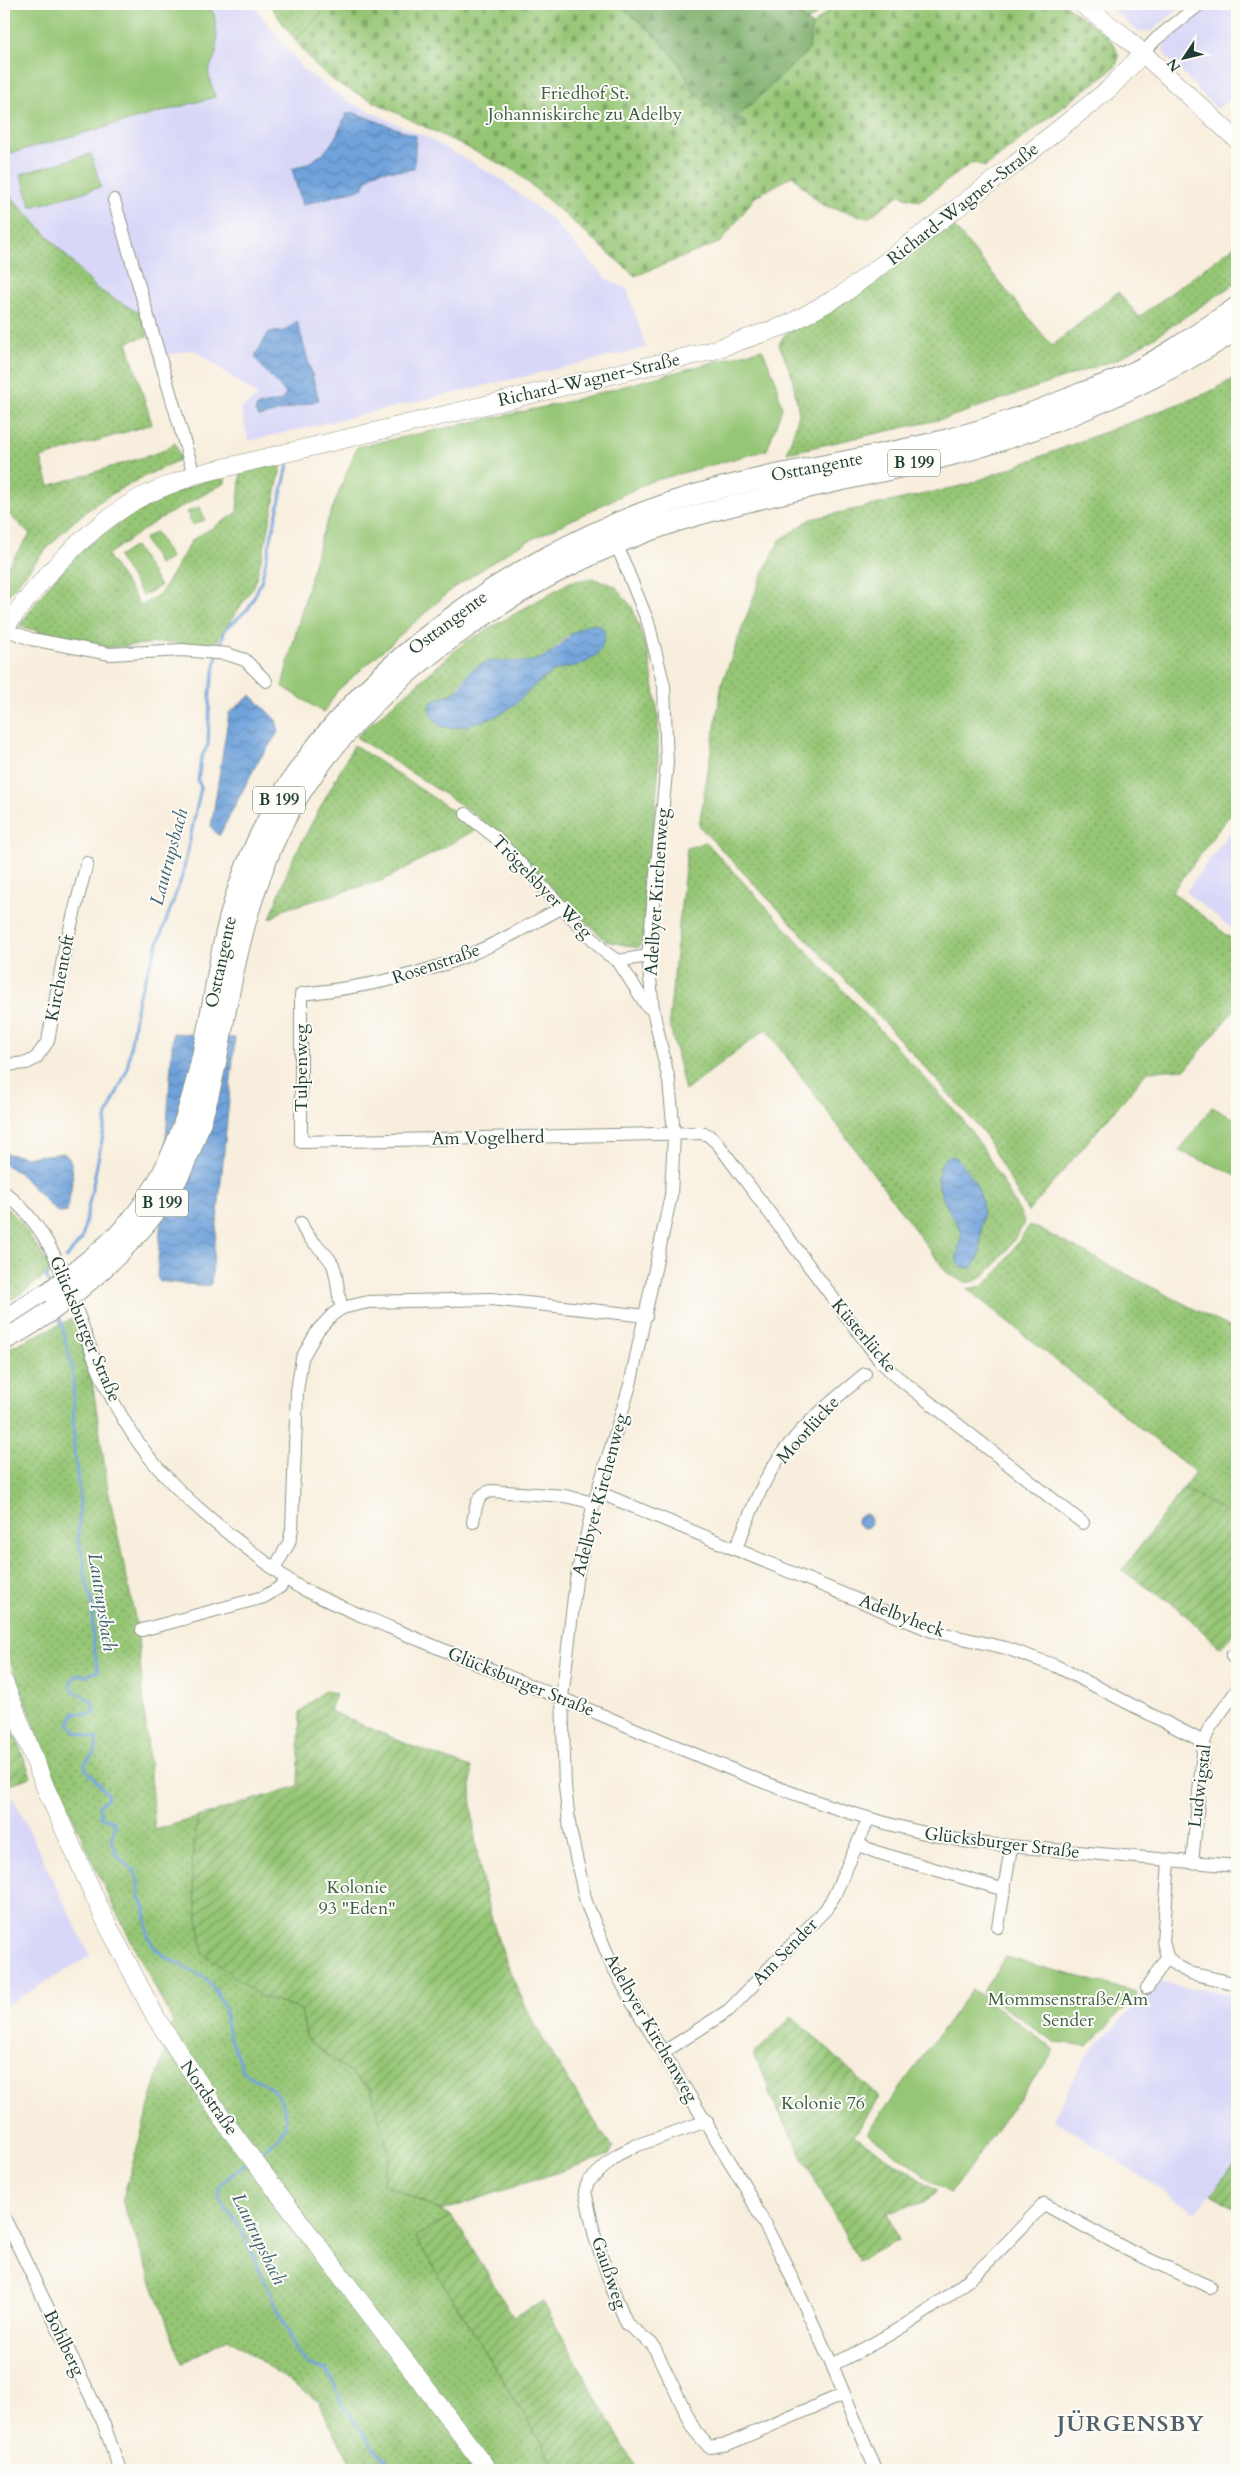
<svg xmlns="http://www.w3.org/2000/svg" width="1241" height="2474" viewBox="0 0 1241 2474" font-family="Cardo,serif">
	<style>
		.built { fill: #d8d7f8 }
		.grass { fill: url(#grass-dots); stroke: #5a8254; fill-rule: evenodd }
		.forest { fill: url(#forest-firs); stroke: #4c744d }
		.cemetery { fill: url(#cemetery-stones); stroke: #5a8254 }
		.park { fill: #95c675; stroke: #5a8254 }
		.garden { fill: url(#garden-furrows); stroke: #5a8254 }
		.water { fill: url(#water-waves); stroke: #487088 }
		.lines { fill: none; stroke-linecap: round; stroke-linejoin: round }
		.stream { stroke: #70a2db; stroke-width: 3 }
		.street-casing { stroke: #8c9688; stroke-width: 14 }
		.secondary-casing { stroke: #8c9688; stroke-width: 19 }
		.primary-casing { stroke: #8c9688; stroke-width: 22 }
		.street { stroke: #fff; stroke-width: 12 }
		.secondary { stroke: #fff; stroke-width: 18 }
		.primary { stroke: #fff; stroke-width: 20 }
		.primary-bridge-casing { stroke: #8c9688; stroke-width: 22; stroke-linecap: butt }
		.primary-bridge { stroke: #fff; stroke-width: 20 }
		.labels { text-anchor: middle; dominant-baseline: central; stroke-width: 4; stroke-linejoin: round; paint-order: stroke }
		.shield { fill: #fdfcf7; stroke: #62766e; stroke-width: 1 }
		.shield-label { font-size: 16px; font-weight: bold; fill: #1f3d34 }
		.park-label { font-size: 18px; fill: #3c5f44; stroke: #fdfcf7 }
		.street-label { font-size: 18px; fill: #1f3d34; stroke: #fdfcf7 }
		.water-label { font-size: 19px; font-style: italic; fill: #3b606e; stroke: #fdfcf7 }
		.district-label { font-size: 22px; font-weight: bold; letter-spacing: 1px; fill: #52606b; stroke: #fdfcf7 }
	</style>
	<defs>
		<pattern id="grass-dots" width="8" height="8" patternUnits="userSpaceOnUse" patternTransform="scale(1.25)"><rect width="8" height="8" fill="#95c675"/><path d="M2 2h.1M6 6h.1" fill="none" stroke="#79a261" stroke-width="1.8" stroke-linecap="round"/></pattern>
		<pattern id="forest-firs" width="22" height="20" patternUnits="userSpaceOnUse" patternTransform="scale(1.25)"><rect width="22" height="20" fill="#78ab66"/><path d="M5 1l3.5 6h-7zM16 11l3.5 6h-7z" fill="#628c55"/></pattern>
		<pattern id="cemetery-stones" width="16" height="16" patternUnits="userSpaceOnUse" patternTransform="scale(1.25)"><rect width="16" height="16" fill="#95c675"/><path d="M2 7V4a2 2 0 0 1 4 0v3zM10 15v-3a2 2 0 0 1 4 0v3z" fill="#79a261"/></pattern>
		<pattern id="garden-furrows" width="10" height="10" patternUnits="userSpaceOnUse" patternTransform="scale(1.25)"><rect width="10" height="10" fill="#95c675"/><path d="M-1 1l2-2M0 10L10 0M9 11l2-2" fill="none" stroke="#79a261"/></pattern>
		<pattern id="water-waves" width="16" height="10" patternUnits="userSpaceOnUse" patternTransform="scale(1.25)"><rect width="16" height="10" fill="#70a2db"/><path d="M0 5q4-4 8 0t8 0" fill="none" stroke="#5b85b2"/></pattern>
	</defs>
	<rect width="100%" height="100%" fill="#fdfcf7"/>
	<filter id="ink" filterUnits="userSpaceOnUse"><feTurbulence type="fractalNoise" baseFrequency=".02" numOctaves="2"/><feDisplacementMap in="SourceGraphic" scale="10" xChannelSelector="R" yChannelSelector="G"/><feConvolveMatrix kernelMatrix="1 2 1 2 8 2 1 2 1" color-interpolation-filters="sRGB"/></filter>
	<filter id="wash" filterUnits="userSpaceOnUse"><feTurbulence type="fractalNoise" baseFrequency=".0096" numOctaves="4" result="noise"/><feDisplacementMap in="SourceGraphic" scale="20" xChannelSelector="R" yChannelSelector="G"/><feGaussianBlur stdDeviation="1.12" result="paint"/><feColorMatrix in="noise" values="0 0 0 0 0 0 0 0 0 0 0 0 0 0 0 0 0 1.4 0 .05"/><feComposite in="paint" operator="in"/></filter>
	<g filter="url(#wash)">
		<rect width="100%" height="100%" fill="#f8eedd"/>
		<!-- built -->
		<g class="built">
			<path d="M 4,4 L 252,4 L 303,69 L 327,87 L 353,104 L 428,138 L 502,180 L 551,219 L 607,279 L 627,289 L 646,348 L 249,441 L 241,409 L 258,396 L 193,349 L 163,357 L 153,321 L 97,289 L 4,189 Z"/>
			<path d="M 1106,4 L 1185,4 L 1153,30 L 1142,32 L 1134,28 Z"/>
			<path d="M 1209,4 L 1237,4 L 1237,93 L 1217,109 L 1165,55 L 1163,47 L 1167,38 Z"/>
			<path d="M 1237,822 L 1237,933 L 1186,892 Z"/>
			<path d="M 7,1785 L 90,1956 L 4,2007 L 4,1786 Z"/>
			<path d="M 1159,1982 L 1188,1988 L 1202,1988 L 1237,1996 L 1237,2161 L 1195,2212 L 1053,2118 L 1086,2056 Z"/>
		</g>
		<!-- grass -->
		<g class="grass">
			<path d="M 269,4 L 330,4 L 295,40 Z"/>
			<path d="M 789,4 L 827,4 L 808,22 Z"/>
			<path d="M 4,189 L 97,289 L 141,314 L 148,336 L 127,342 L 152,424 L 41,458 L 49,486 L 160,452 L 175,443 L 181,459 C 147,475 113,490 84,513 C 53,538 29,570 4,600 L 4,571 L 30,534 L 4,510 Z"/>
			<path d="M 951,223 L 1052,346 L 1118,292 L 1139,317 L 1237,244 L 1237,282 L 1155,337 L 1118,359 L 947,418 L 787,453 L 799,414 L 792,376 L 779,344 L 785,334 L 863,291 Z"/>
			<path d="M 1237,377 L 1237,805 L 1172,892 L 1237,943 L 1237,1006 L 1186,1069 L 1148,1071 L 1028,1212 L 983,1132 L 854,989 L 699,826 L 722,683 L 761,577 L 780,540 L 811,519 L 966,485 L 1207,393 Z"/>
			<path d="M 282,462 L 267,537 L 254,586 L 213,647 L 167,642 L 104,648 L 19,626 C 33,608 46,587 61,571 C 110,521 159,494 225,475 L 225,483 L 156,521 L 107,555 L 141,606 L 161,593 L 192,540 L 237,513 L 241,471 Z"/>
			<path d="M 592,578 L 615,586 L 632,607 L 649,656 L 658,714 L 658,776 L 643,939 L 638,948 L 606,941 L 486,824 L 469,810 L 356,737 L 464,643 L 570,582 ZM 590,624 L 599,625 L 576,665 L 558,669 L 537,684 L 444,727 C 436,722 431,717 429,707 L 432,702 L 455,692 L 464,677 L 495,660 L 518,663 L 533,662 L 546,656 L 568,635 Z"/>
			<path d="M 354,745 L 479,828 L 384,880 L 285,909 L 270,919 L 291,862 Z"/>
			<path d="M 706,842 L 960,1116 L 985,1151 L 1024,1220 L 1024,1225 C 1012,1241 987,1286 965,1282 C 959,1280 952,1275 947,1273 L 766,1029 L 685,1091 L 669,1021 L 687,848 Z"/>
			<path d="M 4,1206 L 20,1221 L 53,1271 L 4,1305 Z"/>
			<path d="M 1029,1226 L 1033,1226 L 1237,1331 L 1237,1518 L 1183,1488 L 1195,1472 L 967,1289 L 983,1286 L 1000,1269 Z"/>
			<path d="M 74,1318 L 92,1380 L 108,1489 L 137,1627 L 155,1830 L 198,1817 L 191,1870 L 260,1996 L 301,2010 L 307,2039 L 371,2089 L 390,2156 L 382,2183 L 451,2216 L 415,2237 L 558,2470 L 353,2470 L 319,2402 L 228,2338 L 182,2363 L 122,2201 L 173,2022 L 111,1902 L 51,1769 L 4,1645 L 4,1350 Z"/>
		</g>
		<!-- forest -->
		<path class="forest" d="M 618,4 L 789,4 L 812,26 L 809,50 L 739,116 L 746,124 L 735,133 L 691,88 L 678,62 L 654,34 Z"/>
		<!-- cemetery -->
		<path class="cemetery" d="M 330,4 L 618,4 L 654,34 L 678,62 L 691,88 L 735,133 L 746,124 L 739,116 L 809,50 L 812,26 L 835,4 L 1064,4 L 1106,35 L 1114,45 L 1119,56 L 1116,66 L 985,167 L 973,162 L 919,201 L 899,195 L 868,218 L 822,205 L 792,176 L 755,197 L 721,242 L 635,276 L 515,171 L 338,84 L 317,67 L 295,40 Z"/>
		<!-- park -->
		<g class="park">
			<path d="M 12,4 L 207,4 L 214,14 L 217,35 L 216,54 L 208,72 L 215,97 L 4,155 L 4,6 Z"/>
			<path d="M 91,154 L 101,187 L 31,207 L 21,174 Z"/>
			<path d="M 762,349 L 775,379 L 782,408 L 767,450 L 649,482 L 514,548 L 451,590 L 337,691 L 324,713 L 282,686 L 321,537 L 357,447 L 558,404 Z"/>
			<path d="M 200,507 L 205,520 L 192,525 L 187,512 Z"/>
			<path d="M 156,532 L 171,558 L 159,565 L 144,539 Z"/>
			<path d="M 135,546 L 160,586 L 143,596 L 118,557 Z"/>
			<path d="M 1212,1107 L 1237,1120 L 1237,1175 L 1179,1151 Z"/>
			<path d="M 1005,1957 L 1136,1992 L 1137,1995 L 1088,2046 L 1055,2042 L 982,1993 Z"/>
			<path d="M 972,1989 L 1055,2050 L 950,2194 L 867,2133 Z"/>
		</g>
		<!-- garden -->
		<g class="garden">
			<path d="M 1183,1488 L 1237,1518 L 1237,1631 L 1220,1648 L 1176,1606 L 1122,1571 Z"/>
			<path d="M 325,1690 L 336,1694 L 330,1711 L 414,1747 L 471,1768 C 470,1853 490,1934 527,2009 C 551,2057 582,2101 610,2145 L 613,2147 L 609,2155 L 442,2211 L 382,2183 L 390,2156 L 371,2089 L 307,2039 L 301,2010 L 260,1996 L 203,1953 L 191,1870 L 198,1817 L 298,1786 L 300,1712 Z"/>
			<path d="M 4,1705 L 31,1777 L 4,1786 Z"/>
			<path d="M 792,2016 L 879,2097 L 854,2136 L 937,2190 L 925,2202 L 888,2212 L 898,2241 L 858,2260 L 768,2092 L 769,2086 L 753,2055 Z"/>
			<path d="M 1237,2161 L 1237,2209 L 1211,2194 Z"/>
			<path d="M 451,2216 L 467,2239 L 513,2317 L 543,2302 L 637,2470 L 558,2470 L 415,2237 Z"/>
		</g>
		<!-- water -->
		<g class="water">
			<path d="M 352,112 L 416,136 L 414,168 C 398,177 375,158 363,188 L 302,205 L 292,169 C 325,159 334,144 346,114 Z"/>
			<path d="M 297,321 L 319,400 L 259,417 L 255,412 L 257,406 L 281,401 L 286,394 C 278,383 259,366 255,356 L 269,332 L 285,331 Z"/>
			<path d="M 590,624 L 599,625 L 604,630 C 605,640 602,650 594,657 C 581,669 562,665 548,675 C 533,685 522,700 507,710 C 497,717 486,720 475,723 C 454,729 435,734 429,707 C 435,696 446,698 455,692 C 466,685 463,671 484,663 C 504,656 522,668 544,657 C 563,648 566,632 590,624 Z"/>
			<path d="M 251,695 L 276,720 L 279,731 L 257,763 L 219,836 L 211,827 L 229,713 Z"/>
			<path d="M 173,1033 L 235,1038 L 211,1284 L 207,1286 L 166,1282 L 159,1281 L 157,1276 Z"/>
			<path d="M 4,1153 L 26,1157 L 64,1153 C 80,1164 69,1195 67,1212 L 58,1213 L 18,1172 L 4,1164 Z"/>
			<path d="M 954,1156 C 967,1167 979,1186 982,1202 C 984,1212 981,1223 981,1233 C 980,1247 983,1258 971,1268 L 962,1267 L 956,1261 L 962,1234 C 951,1209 925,1183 946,1157 Z"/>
			<circle cx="864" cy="1521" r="7"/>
		</g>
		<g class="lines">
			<!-- stream -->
			<g class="stream">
				<path d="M 219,649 L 225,630 L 249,608 L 261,582 L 288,465"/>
				<path d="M 66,1258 L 82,1239 L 107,1115 L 127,1070 L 138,998 L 182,877 L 201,787 L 198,781 L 201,758 L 208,745 L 210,692 L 217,655"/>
				<path d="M 49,1284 L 47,1278 L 49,1271"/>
				<path d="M 59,1314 L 73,1372 L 74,1449 L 80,1498 L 78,1541 L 84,1558 L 84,1572 L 92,1603 L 93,1641 L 98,1671 L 86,1676 L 78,1675 C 59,1688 83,1696 92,1701 L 95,1712 L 91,1714 L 74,1713 L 69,1723 L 75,1732 L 96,1738 L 96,1751 L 85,1763 L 85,1768 L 108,1794 L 107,1798 L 99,1806 L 101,1817 L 112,1820 L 115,1825 L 111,1842 L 121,1860 L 135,1871 L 138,1880 L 139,1894 L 145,1909 L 148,1935 L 154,1947 L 164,1956 L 205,1978 L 216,1991 L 224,2007 L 228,2032 L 242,2069 C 249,2078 262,2081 271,2088 C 276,2092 280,2098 282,2104 C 294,2130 275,2141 256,2155"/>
				<path d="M 247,2162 L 221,2184 L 219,2192 L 221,2202 L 240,2227 L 298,2353 L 309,2366 L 327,2369 L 342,2403 L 373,2447 L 396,2470"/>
			</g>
		</g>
	</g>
	<g filter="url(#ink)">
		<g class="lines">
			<defs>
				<g id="street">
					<path d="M 1143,53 L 1156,39 L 1200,4"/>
					<path d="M 114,200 L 194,475"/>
					<path d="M 614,538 L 648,622 L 664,686 L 667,763 L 648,956 L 653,1010 L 669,1081 L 674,1134 L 671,1195 L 630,1385 L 594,1503 L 576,1580 L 562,1698 L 565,1786 L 570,1830 L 586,1902 L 611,1963 L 632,2002 L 743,2183 L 785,2263 L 832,2365 L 876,2470"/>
					<path d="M 4,629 L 31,639 L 110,654 L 182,650 L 227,654 L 245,660 L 266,681"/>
					<path d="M 466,814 L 495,837 L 606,953 L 618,961 L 647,1006 L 653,1010"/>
					<path d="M 563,907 C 533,923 503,941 471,954 C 417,977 359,988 301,994 L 301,1142 L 701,1133 L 708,1135 L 718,1144 L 880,1361 L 896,1376 L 1083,1523"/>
					<path d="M 618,961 L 648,956"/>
					<path d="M 4,1065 L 27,1063 L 36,1058 L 48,1041 L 65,948 L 87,863"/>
					<path d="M 4,1192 C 58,1233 72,1303 96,1363 C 111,1401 132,1438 159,1469 C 188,1502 222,1529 256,1555 C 271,1566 285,1579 301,1588 C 330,1603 361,1615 391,1628 C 450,1653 509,1677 568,1701 C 702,1756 832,1820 976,1843 L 1237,1866"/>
					<path d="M 301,1223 C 307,1241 325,1249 333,1265 C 338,1277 337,1294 342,1308"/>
					<path d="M 598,1492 L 932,1631 L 1006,1648 L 1056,1666 L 1204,1742"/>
					<path d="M 473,1522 C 476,1508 475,1495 491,1491 L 565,1496 L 594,1503"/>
					<path d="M 736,1548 C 750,1515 762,1480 784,1451 C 806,1422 837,1397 865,1374"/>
					<path d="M 274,1569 L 289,1543 L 292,1529 L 297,1391 L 302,1358 L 318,1330 L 332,1315 L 342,1308 L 368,1302 L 491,1299 L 646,1316"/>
					<path d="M 142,1630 L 264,1597 L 280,1587 L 286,1578"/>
					<path d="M 1232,1656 L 1237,1661"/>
					<path d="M 859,1845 L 876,1852 L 1005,1890"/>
					<path d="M 1169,1861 L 1163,1941 L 1167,1957 L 1177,1966 L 1190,1973 L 1237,1984"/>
					<path d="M 1192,1863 L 1204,1742 L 1209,1729 L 1237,1690"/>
					<path d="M 998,1927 L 1011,1847"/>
					<path d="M 1147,1988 L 1167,1957"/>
					<path d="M 664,2052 L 729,2010 L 826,1909 L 834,1896 L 868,1820"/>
					<path d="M 707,2121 L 635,2146 L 617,2155 L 588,2182 L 585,2191 L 595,2237 L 612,2288 L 627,2324 L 653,2345 L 695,2431 L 709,2447 L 728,2444 L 844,2394"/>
					<path d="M 4,2217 L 103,2422 L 120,2470"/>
					<path d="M 832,2365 C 883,2340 934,2311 977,2272 C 1000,2251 1022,2227 1044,2204 L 1130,2251 L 1210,2287"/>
				</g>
				<g id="secondary">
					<path d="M 1082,4 L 1124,36 L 1237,140"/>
					<path d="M 4,628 C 41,580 79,535 131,503 C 150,491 174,484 194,475 L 711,351 L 789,324 L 843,294 L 1014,165 L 1109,89 L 1143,53"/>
					<path d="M 4,1682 L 46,1789 L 106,1922 L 156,2018 L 229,2128 L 488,2470"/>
				</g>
				<g id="primary">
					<path d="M 213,1001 C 220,957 228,914 244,872 C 309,698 501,559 672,502 C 758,474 849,463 937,442 C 987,430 1034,413 1081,393 C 1097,387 1115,381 1130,374 C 1168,355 1203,330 1237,307"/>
					<path d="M 227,1004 C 239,942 254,881 282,825 C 353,685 535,565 681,520 C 766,494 854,479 940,458 C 1044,432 1146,387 1237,330"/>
					<path d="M 4,1320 L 49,1292"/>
				</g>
			</defs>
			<!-- street casing -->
			<use href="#street" class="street-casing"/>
			<!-- secondary casing -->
			<use href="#secondary" class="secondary-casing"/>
			<!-- primary casing -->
			<use href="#primary" class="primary-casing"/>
			<!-- street -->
			<use href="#street" class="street"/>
			<!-- secondary -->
			<use href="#secondary" class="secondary"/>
			<!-- primary -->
			<use href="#primary" class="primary"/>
			<defs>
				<g id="primary-bridge">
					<path d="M 49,1292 C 72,1274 96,1256 117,1236 C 180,1173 197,1085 213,1001"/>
					<path d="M 4,1340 C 59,1311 122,1257 159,1207 C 180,1180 194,1144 204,1111 C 215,1077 220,1039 227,1004"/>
				</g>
			</defs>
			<!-- primary-bridge casing -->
			<use href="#primary-bridge" class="primary-bridge-casing"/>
			<!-- primary-bridge -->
			<use href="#primary-bridge" class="primary-bridge"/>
		</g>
	</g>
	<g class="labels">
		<!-- shield labels -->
		<g class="shield">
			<rect x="888" y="449.5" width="52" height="27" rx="4"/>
			<rect x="253" y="786.5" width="52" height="27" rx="4"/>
			<rect x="136" y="1189.5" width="52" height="27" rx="4"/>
		</g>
		<g class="shield-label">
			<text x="914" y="463">B 199</text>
			<text x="279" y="800">B 199</text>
			<text x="162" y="1203">B 199</text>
		</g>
		<!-- park labels -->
		<g class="park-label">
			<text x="585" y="93">Friedhof St.<tspan x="585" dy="21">Johanniskirche zu Adelby</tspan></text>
			<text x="357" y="1887">Kolonie<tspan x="357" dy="21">93 "Eden"</tspan></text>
			<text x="1068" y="1999">Mommsenstraße/Am<tspan x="1068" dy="21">Sender</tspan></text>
			<text x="823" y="2103">Kolonie 76</text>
		</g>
		<!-- street labels -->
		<g class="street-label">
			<text transform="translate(963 204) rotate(-38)">Richard-Wagner-Straße</text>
			<text transform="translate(589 380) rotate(-13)">Richard-Wagner-Straße</text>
			<text transform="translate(817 467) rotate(-11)">Osttangente</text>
			<text transform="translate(448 623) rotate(-37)">Osttangente</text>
			<text transform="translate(542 887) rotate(46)">Trögelsbyer Weg</text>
			<text transform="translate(657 892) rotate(-86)">Adelbyer Kirchenweg</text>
			<text transform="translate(221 962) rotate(-78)">Osttangente</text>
			<text transform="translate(436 964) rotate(-19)">Rosenstraße</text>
			<text transform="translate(60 978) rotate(-79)">Kirchentoft</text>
			<text transform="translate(301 1068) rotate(-90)">Tulpenweg</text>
			<text transform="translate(488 1138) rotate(-1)">Am Vogelherd</text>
			<text transform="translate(85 1329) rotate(67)">Glücksburger Straße</text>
			<text transform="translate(864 1336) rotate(50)">Küsterlücke</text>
			<text transform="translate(808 1430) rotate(-48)">Moorlücke</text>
			<text transform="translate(600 1495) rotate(-75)">Adelbyer Kirchenweg</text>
			<text transform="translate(902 1616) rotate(21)">Adelbyheck</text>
			<text transform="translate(521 1682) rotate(22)">Glücksburger Straße</text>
			<text transform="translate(1200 1786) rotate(-83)">Ludwigstal</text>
			<text transform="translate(1002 1843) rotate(7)">Glücksburger Straße</text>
			<text transform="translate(785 1952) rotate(-46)">Am Sender</text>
			<text transform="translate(651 2028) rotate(60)">Adelbyer Kirchenweg</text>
			<text transform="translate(209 2098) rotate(55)">Nordstraße</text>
			<text transform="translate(609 2273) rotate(71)">Gaußweg</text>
			<text transform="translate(64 2343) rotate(64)">Bohlberg</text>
		</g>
		<!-- water labels -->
		<g class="water-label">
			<text transform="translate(169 857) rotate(-75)">Lautrupsbach</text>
			<text transform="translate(102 1602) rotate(81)">Lautrupsbach</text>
			<text transform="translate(259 2239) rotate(64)">Lautrupsbach</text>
		</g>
		<!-- district labels -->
		<g class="district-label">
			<text x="1131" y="2424">JÜRGENSBY</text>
		</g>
	</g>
	<!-- margin -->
	<rect width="1241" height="2474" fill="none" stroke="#fdfcf7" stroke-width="20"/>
	<!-- north arrow -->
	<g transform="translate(1184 58) rotate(235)" stroke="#fdfcf7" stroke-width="4" paint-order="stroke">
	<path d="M0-4L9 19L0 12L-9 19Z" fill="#1f3d34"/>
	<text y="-8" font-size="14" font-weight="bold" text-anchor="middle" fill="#1f3d34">N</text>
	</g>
</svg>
